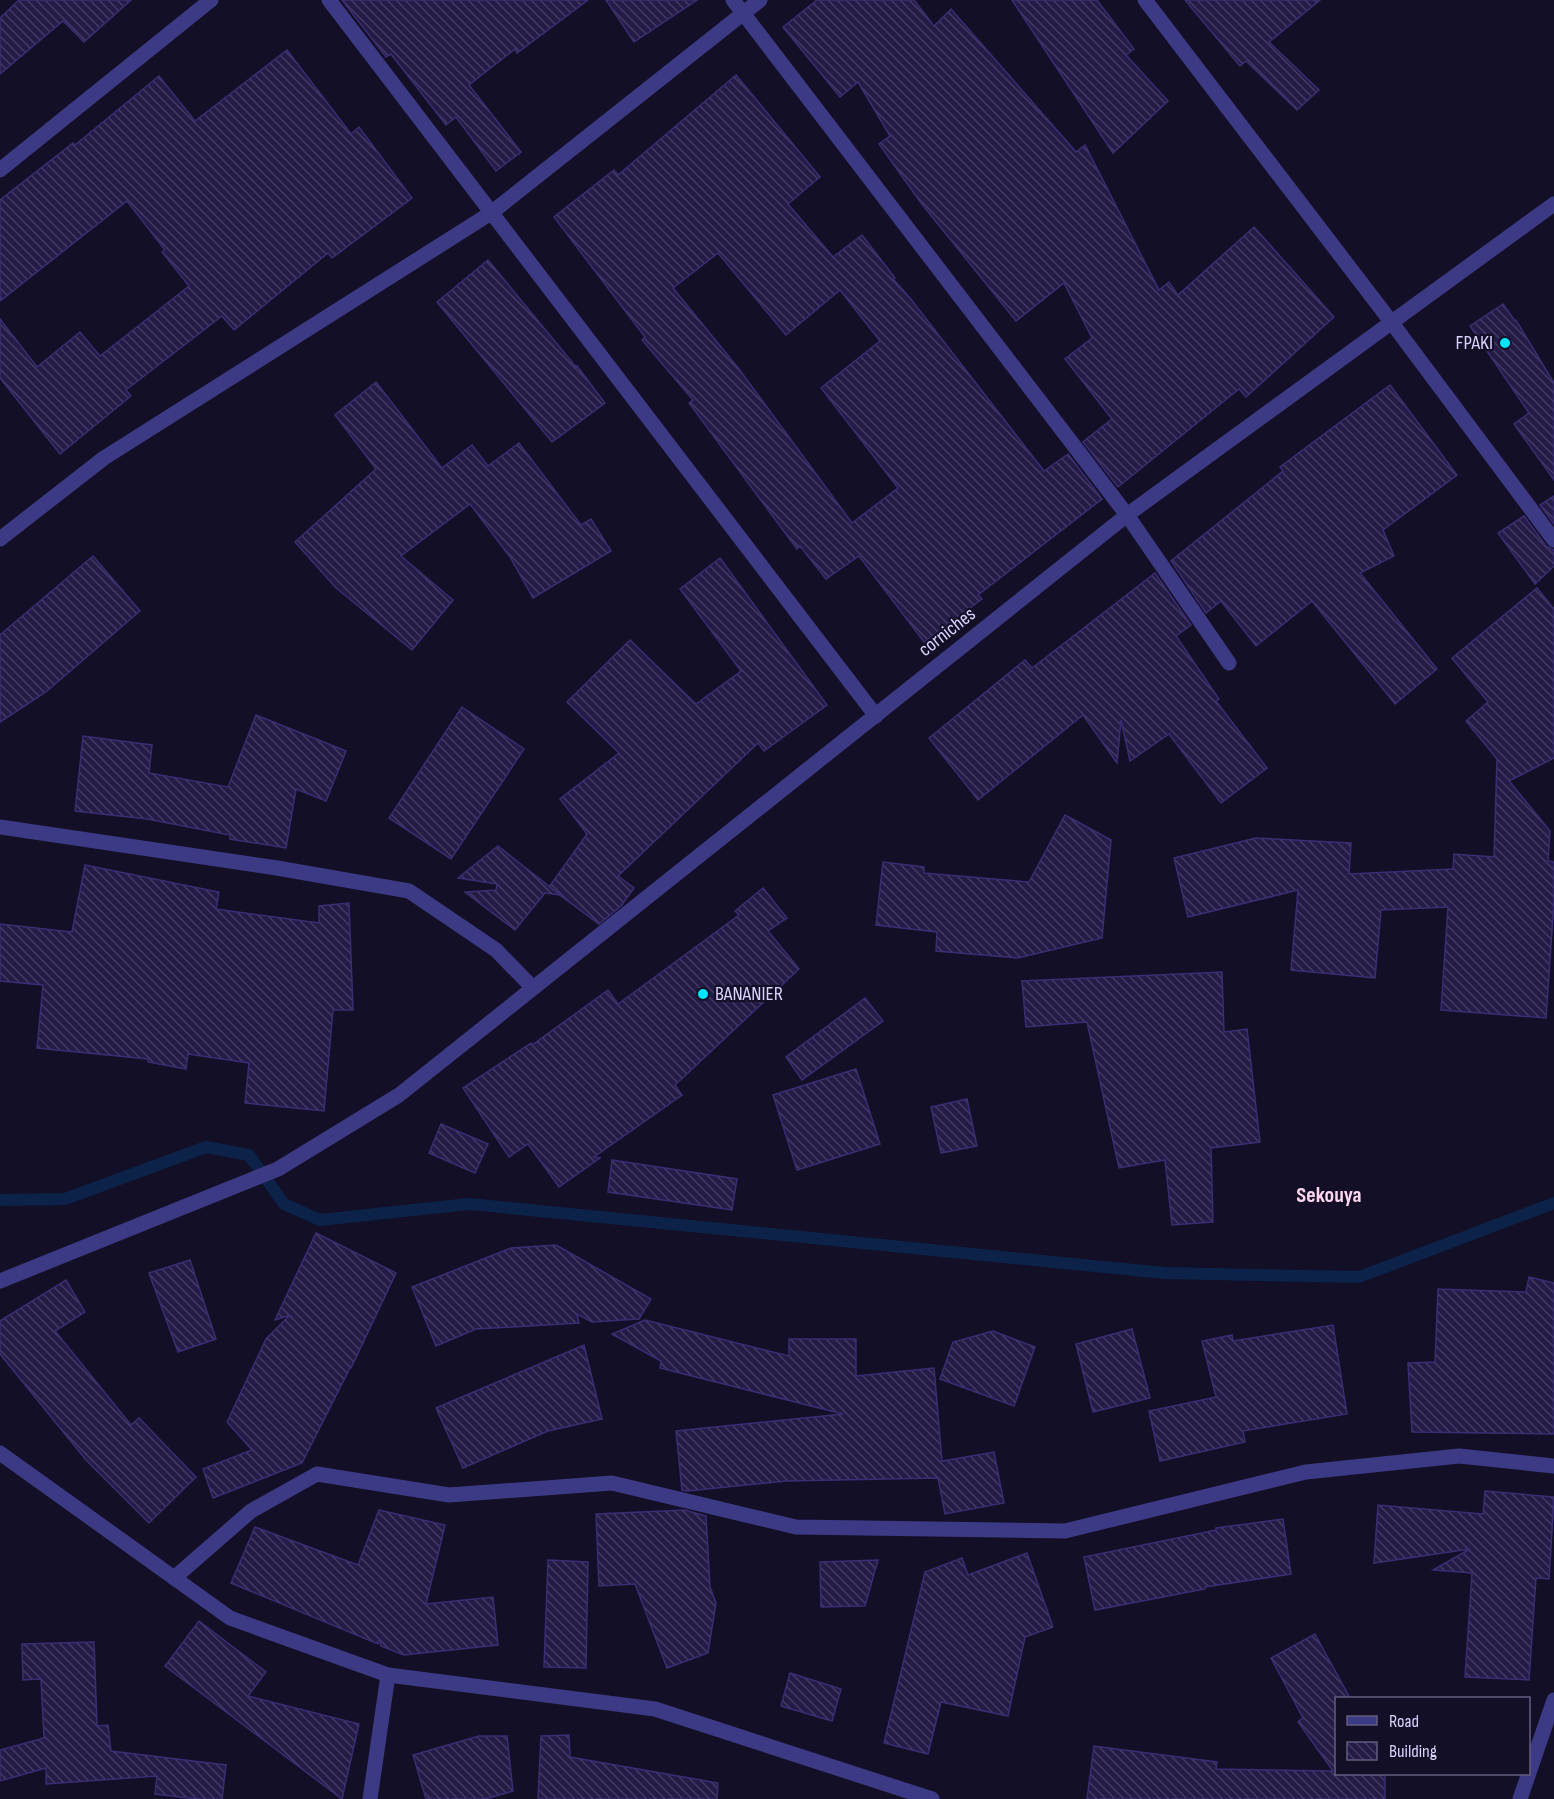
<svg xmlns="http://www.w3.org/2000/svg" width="1554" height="1799" viewBox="0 0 1554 1799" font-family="'Sofia Sans Condensed',sans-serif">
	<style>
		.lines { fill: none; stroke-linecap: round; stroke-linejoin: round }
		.stream { stroke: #0c2248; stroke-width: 12 }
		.building { fill: url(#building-back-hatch); stroke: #3b2d73; stroke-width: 1.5; fill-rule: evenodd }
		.minor { stroke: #3d3a85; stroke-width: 15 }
		.tertiary { stroke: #3d3a85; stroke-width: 15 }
		.poi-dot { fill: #00e5ff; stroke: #130f26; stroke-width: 2 }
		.labels { text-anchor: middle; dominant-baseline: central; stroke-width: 4.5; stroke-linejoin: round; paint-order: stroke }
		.poi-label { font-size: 20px; fill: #d9d4ff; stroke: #130f26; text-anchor: end }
		.street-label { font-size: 20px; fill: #d9d4ff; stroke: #130f26 }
		.quarter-label { font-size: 22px; font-weight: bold; fill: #ffd6f0; stroke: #130f26 }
	</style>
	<defs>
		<pattern id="building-back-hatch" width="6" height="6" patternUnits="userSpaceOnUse" patternTransform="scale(1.5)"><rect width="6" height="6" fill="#241b47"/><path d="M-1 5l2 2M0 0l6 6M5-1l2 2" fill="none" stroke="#433b63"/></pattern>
	</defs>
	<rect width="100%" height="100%" fill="#130f26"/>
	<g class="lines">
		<!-- stream -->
		<path class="stream" d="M 0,1200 L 65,1199 L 206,1147 L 249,1155 L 284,1204 L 320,1220 L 469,1204 L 1165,1273 L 1359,1277 L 1554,1203"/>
	</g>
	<!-- building -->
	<g class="building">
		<path d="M 19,0 L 131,0 L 84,42 L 63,21 L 0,74 L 0,18 Z"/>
		<path d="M 342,0 L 588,0 L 517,53 L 515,49 L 469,85 L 521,152 L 496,171 L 456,117 L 446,125 L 391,54 L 386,57 Z"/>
		<path d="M 606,0 L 697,0 L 634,42 Z"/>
		<path d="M 817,0 L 914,0 L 934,26 L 951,9 L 1076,152 L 1085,145 L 1159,290 L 1169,282 L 1178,295 L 1254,227 L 1334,317 L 1246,397 L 1239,389 L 1118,487 L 1083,442 L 1112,419 L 1065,359 L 1092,338 L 1064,283 L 1016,321 L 921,203 L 879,144 L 890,136 L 858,82 L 840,97 L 783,27 Z"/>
		<path d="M 1012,0 L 1097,0 L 1134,49 L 1126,55 L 1168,101 L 1113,153 Z"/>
		<path d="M 1185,0 L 1320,0 L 1269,42 L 1319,90 L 1297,110 L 1246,61 L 1240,66 Z"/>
		<path d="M 287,50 L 351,134 L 359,127 L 412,198 L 332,258 L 328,253 L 234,330 L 222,316 L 126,390 L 131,396 L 60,454 L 0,378 L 0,319 L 37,367 L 80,332 L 100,356 L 189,286 L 162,252 L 165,250 L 127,201 L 0,301 L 0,200 L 73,143 L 75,145 L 159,76 L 195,121 Z"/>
		<path d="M 736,75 L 820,177 L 788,204 L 833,257 L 862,235 L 895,278 L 893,279 L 910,298 L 1044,471 L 1068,454 L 1102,499 L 978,595 L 982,599 L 924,642 L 859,556 L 826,579 L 800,546 L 797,549 L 689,403 L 693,400 L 642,340 L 645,337 L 554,217 L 614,170 L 618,175 ZM 718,253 L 786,335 L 840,290 L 880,341 L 821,388 L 898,488 L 852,523 L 739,369 L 673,288 Z"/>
		<path d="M 488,260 L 576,367 L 577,366 L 605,403 L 552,442 L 437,302 Z"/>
		<path d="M 1503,304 L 1515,321 L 1516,320 L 1554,383 L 1554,480 L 1514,424 L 1529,413 L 1470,326 Z"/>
		<path d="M 376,382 L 442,468 L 472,445 L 488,466 L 519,443 L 581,525 L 591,519 L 611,551 L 533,598 L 510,557 L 470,504 L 401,556 L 453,600 L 412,650 L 336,588 L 295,542 L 376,469 L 335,415 Z"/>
		<path d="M 1390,385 L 1457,475 L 1383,530 L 1394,556 L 1360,573 L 1437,669 L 1395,704 L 1312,601 L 1256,646 L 1221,601 L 1206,613 L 1171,561 L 1283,471 L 1280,467 Z"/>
		<path d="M 1554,496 L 1554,524 L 1540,505 Z"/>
		<path d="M 1524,516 L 1546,546 L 1554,550 L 1554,566 L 1535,584 L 1498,533 Z"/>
		<path d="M 93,556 L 140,611 L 46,692 L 0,722 L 0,635 Z"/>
		<path d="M 720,558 L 827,705 L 764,751 L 758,743 L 618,876 L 634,888 L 621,906 L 599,924 L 549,887 L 587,834 L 560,799 L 619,753 L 567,702 L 630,640 L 696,704 L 741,671 L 680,589 Z"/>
		<path d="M 1155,573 L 1191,625 L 1176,636 L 1219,699 L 1216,701 L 1267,768 L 1221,803 L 1169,734 L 1130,761 L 1121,720 L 1117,763 L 1083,715 L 978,800 L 929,738 L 1025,660 L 1032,668 Z"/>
		<path d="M 1537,588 L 1554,609 L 1554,758 L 1509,781 L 1550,831 L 1548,861 L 1554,862 L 1554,901 L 1546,1018 L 1441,1010 L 1448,907 L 1381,910 L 1375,978 L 1291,970 L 1298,890 L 1188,917 L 1174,858 L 1256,838 L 1351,843 L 1349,874 L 1453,869 L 1454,854 L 1494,857 L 1497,759 L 1466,721 L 1488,702 L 1452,658 Z"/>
		<path d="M 462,707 L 524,749 L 451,859 L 389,818 Z"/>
		<path d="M 256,715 L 346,751 L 326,801 L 296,789 L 286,848 L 230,839 L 230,835 L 147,819 L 75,811 L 83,736 L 152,745 L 149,773 L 228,787 Z"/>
		<path d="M 1065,815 L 1111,840 L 1102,938 L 1018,958 L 936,951 L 937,932 L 876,925 L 883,862 L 924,867 L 924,873 L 1029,882 Z"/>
		<path d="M 498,846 L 560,895 L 545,893 L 515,930 L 465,892 L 496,890 L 497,884 L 458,878 Z"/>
		<path d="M 85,865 L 219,892 L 216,909 L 319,923 L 319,906 L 349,903 L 353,1010 L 333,1010 L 324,1111 L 245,1103 L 249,1063 L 188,1054 L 186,1069 L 148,1062 L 148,1059 L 37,1048 L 43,985 L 0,981 L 0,924 L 72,932 Z"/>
		<path d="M 763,888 L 787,918 L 768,931 L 799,969 L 675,1085 L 682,1095 L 594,1157 L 600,1158 L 559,1187 L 528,1144 L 509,1157 L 463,1088 L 531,1043 L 532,1045 L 608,990 L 618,1004 L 739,915 L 735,911 Z"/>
		<path d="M 1222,972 L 1224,1032 L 1247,1029 L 1260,1142 L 1211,1148 L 1213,1222 L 1172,1225 L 1165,1160 L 1119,1168 L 1087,1022 L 1026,1027 L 1022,981 Z"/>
		<path d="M 865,998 L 883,1021 L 802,1080 L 786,1057 Z"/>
		<path d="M 856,1069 L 880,1144 L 797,1170 L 773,1095 Z"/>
		<path d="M 967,1099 L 977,1146 L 941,1153 L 931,1107 Z"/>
		<path d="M 441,1124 L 488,1144 L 475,1173 L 429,1153 Z"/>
		<path d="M 612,1160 L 737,1179 L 732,1210 L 608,1192 Z"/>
		<path d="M 316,1233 L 396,1273 L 351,1368 L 350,1368 L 302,1463 L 213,1498 L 203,1469 L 252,1450 L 227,1422 L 266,1339 L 290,1315 L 275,1320 Z"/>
		<path d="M 556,1245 L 651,1299 L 639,1319 L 592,1322 L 577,1314 L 579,1323 L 476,1329 L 436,1346 L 412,1287 L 511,1248 Z"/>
		<path d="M 190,1260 L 216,1339 L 178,1352 L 149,1273 Z"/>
		<path d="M 1529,1277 L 1554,1283 L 1554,1434 L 1412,1432 L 1408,1363 L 1435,1362 L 1438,1289 L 1526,1292 Z"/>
		<path d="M 66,1280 L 85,1312 L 55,1331 L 131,1425 L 139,1418 L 196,1477 L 149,1523 L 86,1460 L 0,1354 L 0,1321 Z"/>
		<path d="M 645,1320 L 789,1356 L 789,1339 L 856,1339 L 856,1376 L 934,1368 L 942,1461 L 994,1452 L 1004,1503 L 945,1514 L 938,1478 L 786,1481 L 687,1491 L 682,1490 L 676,1431 L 843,1414 L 660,1368 L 661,1361 L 612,1334 Z"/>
		<path d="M 1333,1325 L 1347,1414 L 1243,1431 L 1245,1442 L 1160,1461 L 1149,1411 L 1216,1397 L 1202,1341 L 1232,1335 L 1233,1341 Z"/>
		<path d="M 1132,1329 L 1150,1398 L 1093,1412 L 1076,1344 Z"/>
		<path d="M 993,1331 L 1035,1347 L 1014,1406 L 940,1379 L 953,1342 Z"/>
		<path d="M 584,1345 L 602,1419 L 548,1431 L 463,1468 L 436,1408 Z"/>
		<path d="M 1485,1491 L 1554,1497 L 1549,1579 L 1536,1578 L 1529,1680 L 1465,1677 L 1472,1573 L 1433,1570 L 1470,1549 L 1374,1563 L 1378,1505 L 1483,1514 Z"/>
		<path d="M 379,1510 L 445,1525 L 426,1604 L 493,1597 L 498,1645 L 404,1655 L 381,1646 L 379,1638 L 378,1644 L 231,1583 L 255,1527 L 358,1565 Z"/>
		<path d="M 685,1510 L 706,1516 L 710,1587 L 716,1603 L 708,1653 L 667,1668 L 635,1584 L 599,1586 L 596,1514 Z"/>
		<path d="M 1283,1519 L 1291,1574 L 1205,1587 L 1205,1589 L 1095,1610 L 1084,1557 L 1216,1530 L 1216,1528 Z"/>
		<path d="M 1027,1553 L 1053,1627 L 1025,1637 L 1008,1716 L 941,1702 L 928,1754 L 884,1743 L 925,1572 L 962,1558 L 968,1575 Z"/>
		<path d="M 548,1560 L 588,1562 L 586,1668 L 544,1667 Z"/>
		<path d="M 878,1560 L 865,1606 L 821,1607 L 820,1562 Z"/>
		<path d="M 199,1621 L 266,1672 L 248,1696 L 359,1724 L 342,1799 L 165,1666 Z"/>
		<path d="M 1315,1634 L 1350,1698 L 1336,1698 L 1336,1773 L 1385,1773 L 1385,1799 L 1087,1799 L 1094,1746 L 1217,1762 L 1216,1769 L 1333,1771 L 1298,1722 L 1303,1718 L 1271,1658 Z"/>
		<path d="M 94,1642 L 97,1726 L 108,1725 L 111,1751 L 226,1765 L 222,1799 L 197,1799 L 155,1794 L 157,1776 L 46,1784 L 46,1768 L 0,1781 L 0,1750 L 44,1738 L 41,1679 L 23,1680 L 22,1644 Z"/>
		<path d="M 790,1673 L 841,1689 L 832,1721 L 781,1706 Z"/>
		<path d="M 569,1735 L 570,1757 L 718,1783 L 717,1799 L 538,1799 L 541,1736 Z"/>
		<path d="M 479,1736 L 507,1736 L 513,1791 L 485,1799 L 426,1799 L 413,1755 Z"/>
	</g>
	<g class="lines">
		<!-- minor -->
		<g class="minor">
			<path d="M 733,0 L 1127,515 L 1229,663"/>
			<path d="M 1145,0 L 1392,323 L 1554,540"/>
			<path d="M 0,170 L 211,0"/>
			<path d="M 0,539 L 104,458 L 491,213 L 760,0"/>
			<path d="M 0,827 L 277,868 L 409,891 L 496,950 L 533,988"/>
			<path d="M 174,1578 L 251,1511 L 317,1474 L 449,1495 L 612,1483 L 796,1527 L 1065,1531 L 1306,1472 L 1459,1456 L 1554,1466"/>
			<path d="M 370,1799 L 388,1675"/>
			<path d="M 1520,1799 L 1554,1700"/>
		</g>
		<!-- tertiary -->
		<g class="tertiary">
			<path d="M 329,0 L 876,716"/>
			<path d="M 0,1281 L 278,1169 L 399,1095 L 1127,515 L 1554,204"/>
			<path d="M 0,1453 L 230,1618 L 388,1675 L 655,1709 L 932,1799"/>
		</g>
	</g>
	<!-- markers -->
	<g class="poi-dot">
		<circle cx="1505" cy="343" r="6"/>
		<circle cx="703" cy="994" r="6"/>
	</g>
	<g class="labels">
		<!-- poi labels -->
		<g class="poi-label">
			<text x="1493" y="343">FPAKI</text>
			<text x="715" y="994" text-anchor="start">BANANIER</text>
		</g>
		<!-- street labels -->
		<g class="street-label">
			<text transform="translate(947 632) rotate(-38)">corniches</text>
		</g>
		<!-- quarter labels -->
		<g class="quarter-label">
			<text x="1329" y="1195">Sekouya</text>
		</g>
	</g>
	<!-- legend -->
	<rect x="1335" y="1697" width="195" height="78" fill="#130f26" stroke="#625e7d" stroke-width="1.5"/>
	<rect x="1347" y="1716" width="30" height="9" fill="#3d3a85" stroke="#625e7d" stroke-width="1.5"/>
	<text x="1389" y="1727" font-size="18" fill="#d9d4ff">Road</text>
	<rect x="1347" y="1742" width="30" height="18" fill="url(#building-back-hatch)" stroke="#625e7d" stroke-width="1.5"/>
	<text x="1389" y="1757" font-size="18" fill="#d9d4ff">Building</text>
</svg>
